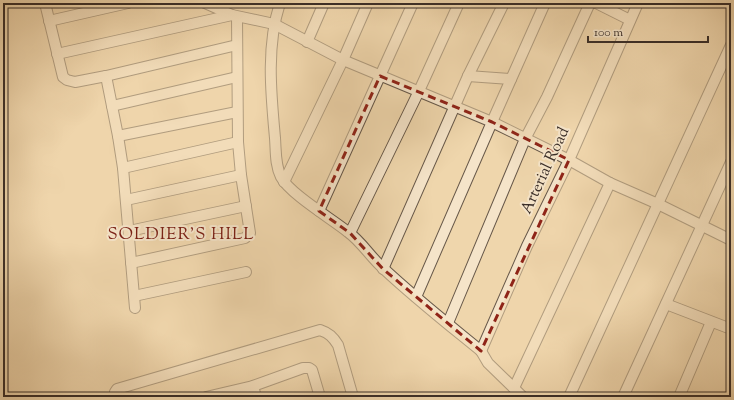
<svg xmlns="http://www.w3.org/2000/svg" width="734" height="400" viewBox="0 0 734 400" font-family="'Sorts Mill Goudy',serif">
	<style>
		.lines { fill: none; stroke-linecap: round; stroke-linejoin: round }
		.minor-casing { stroke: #675849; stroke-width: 12 }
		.minor { stroke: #f5e4c9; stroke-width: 10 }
		.marked { fill: none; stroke: #8f2418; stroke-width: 3; stroke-dasharray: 8 5; stroke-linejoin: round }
		.labels { text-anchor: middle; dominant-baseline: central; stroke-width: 4; stroke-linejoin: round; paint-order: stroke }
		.street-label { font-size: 16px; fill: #3a2e28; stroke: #f5e4c9 }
		.neighbourhood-label { font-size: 17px; letter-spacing: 1px; fill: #7a1f14; stroke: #f5e4c9 }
	</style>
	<rect width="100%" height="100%" fill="#efd6ac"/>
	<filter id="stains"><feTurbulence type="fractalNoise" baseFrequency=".005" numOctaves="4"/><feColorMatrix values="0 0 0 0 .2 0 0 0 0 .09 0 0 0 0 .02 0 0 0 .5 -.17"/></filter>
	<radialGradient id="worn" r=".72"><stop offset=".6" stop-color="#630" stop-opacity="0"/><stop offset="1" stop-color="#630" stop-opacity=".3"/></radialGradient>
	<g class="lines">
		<defs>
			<g id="minor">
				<path d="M 45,3 L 63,77 L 67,80 L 75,82 L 106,76 L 237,45"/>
				<path d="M 205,3 L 232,15 L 274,24 L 343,60 L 492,122 L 569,160 L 610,183 L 658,204 L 731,240"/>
				<path d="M 280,3 C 266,46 271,94 275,138 C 276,151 275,165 281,177 C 290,194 332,219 348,232 C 362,242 371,258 384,269 C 415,298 448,324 481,351 L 488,363 L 523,397"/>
				<path d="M 596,3 L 630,20"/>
				<path d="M 49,21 L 128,3"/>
				<path d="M 307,42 L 324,3"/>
				<path d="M 57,54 L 232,15"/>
				<path d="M 106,76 L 118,136 L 123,168 L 135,308"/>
				<path d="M 468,76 L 511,79"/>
				<path d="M 112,106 L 237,77"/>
				<path d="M 118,136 L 237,112"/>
				<path d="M 123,168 L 238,142"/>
				<path d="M 284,182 L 343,60 L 368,3"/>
				<path d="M 126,200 L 241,175"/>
				<path d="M 319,211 L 413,3"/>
				<path d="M 129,231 L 246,206"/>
				<path d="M 350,233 L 419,91 L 459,3"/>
				<path d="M 131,263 L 245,238 L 250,233 L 241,175 L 238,142 L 237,17"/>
				<path d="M 383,269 L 468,76 L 504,3"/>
				<path d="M 134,296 L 246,272"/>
				<path d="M 416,297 L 492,122 L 545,3"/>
				<path d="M 666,304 L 731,329"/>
				<path d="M 448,323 L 525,139 L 547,97 L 590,3"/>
				<path d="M 481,351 L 527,246 L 569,160 L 638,3"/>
				<path d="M 253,386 L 256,397"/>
				<path d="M 514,388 L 610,183"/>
				<path d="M 115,397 L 115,392 L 117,389 L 320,330 C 329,333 333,337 338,345 L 353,397"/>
				<path d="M 206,397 L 253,386 L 303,368 L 309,368 L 312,370 L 320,397"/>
				<path d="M 569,397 L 731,45"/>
				<path d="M 623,397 L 731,162"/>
				<path d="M 679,397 L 711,322"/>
			</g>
		</defs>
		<!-- minor casing -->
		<use href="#minor" class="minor-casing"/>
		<!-- minor -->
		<use href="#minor" class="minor"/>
	</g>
	<!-- marked area -->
	<path d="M0 0H734V400H0ZM 380,76 L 492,122 L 569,160 L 481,351 L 383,269 L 350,233 L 319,211 Z" fill="#efd6ac" fill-opacity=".55" fill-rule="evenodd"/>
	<path class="marked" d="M 380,76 L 492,122 L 569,160 L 481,351 L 383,269 L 350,233 L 319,211 Z"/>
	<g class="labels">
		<!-- street labels -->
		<g class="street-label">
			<text transform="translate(546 171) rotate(-65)">Arterial Road</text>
		</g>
		<!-- neighbourhood labels -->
		<g class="neighbourhood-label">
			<text x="181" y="235">SOLDIER'S HILL</text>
		</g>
	</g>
	<!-- margin -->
	<rect width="734" height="400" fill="none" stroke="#efd6ac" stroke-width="16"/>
	<rect x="4" y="4" width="726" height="392" fill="none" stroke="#3a2e28" stroke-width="2"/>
	<rect x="8" y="8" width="718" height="384" fill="none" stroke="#3a2e28"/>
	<!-- scale -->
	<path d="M588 36v6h120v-6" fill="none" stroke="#3a2e28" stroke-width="2"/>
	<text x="594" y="36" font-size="12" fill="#3a2e28" stroke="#f5e4c9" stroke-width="3" paint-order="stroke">100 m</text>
	<rect width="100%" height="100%" filter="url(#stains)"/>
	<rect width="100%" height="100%" fill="url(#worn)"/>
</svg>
